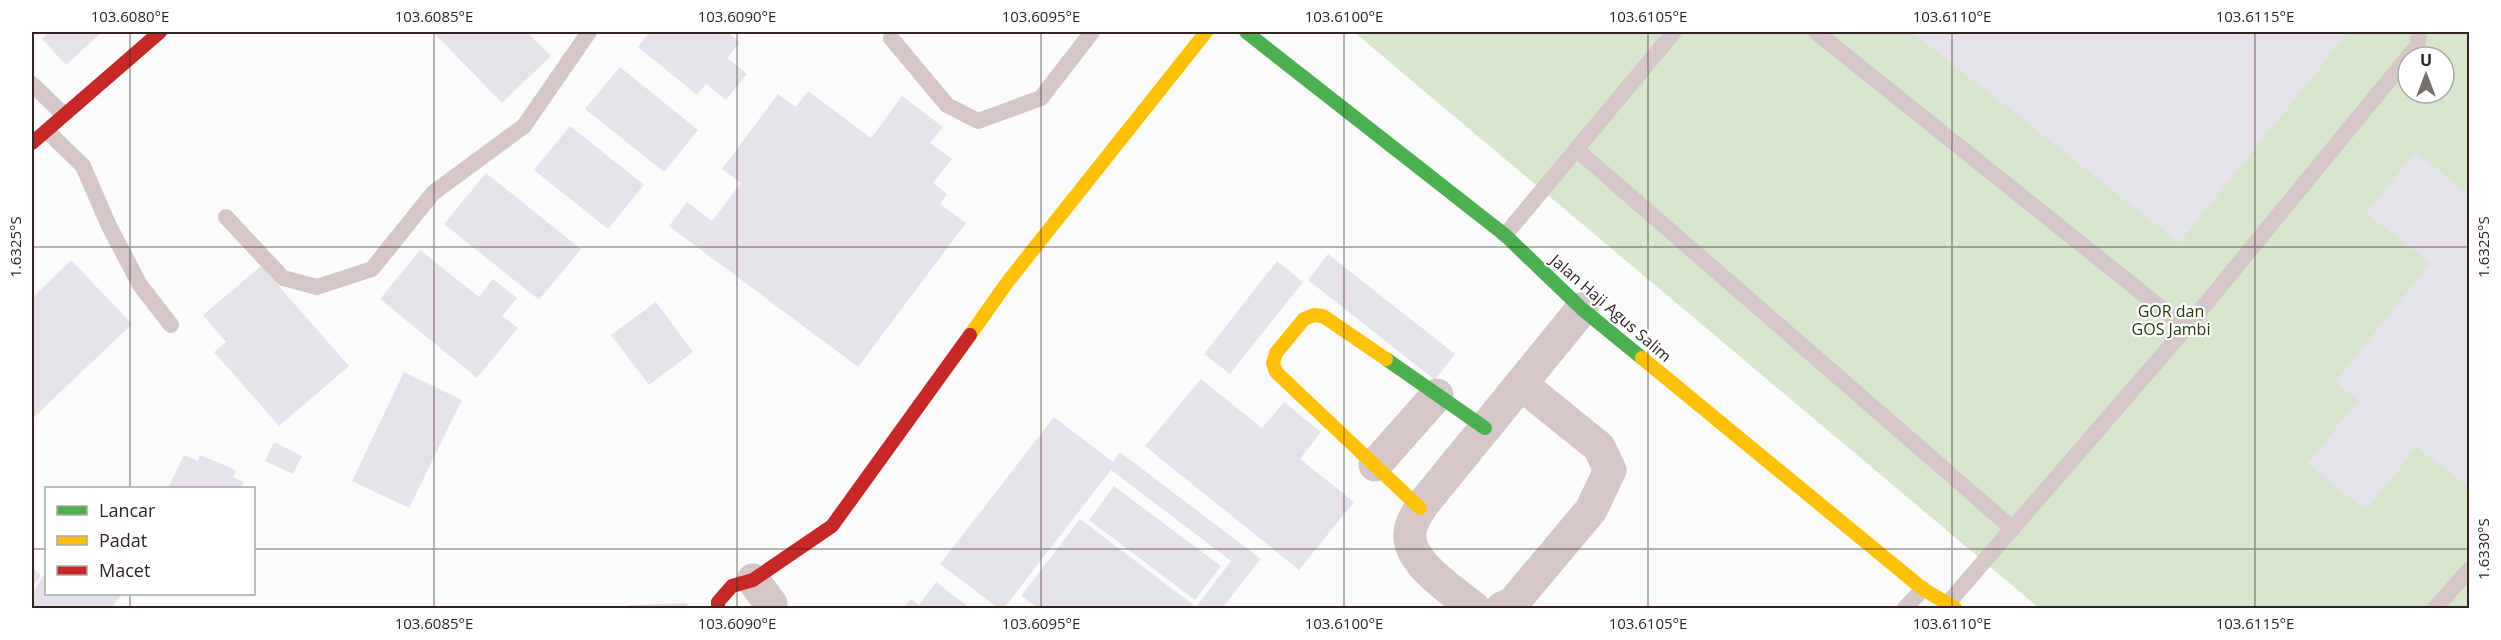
<svg xmlns="http://www.w3.org/2000/svg" width="2501" height="640" viewBox="0 0 2501 640" font-family="'Open Sans',sans-serif">
	<style>
		.green { fill: #d7e6cc; fill-rule: evenodd }
		.building { fill: #e5e3e9 }
		.lines { fill: none; stroke-linecap: round; stroke-linejoin: round }
		.lane { stroke: #d5c6c7; stroke-width: 16 }
		.street { stroke: #d5c6c7; stroke-width: 33 }
		.fast { stroke: #4caf50; stroke-width: 14 }
		.slow { stroke: #ffc107; stroke-width: 14 }
		.jam { stroke: #c62828; stroke-width: 14 }
		.ticks { fill: none; stroke: #302520; stroke-width: 1.5; stroke-opacity: 0.45 }
		.labels { text-anchor: middle; dominant-baseline: central; stroke-width: 4.5; stroke-linejoin: round; paint-order: stroke }
		.street-label { font-size: 16px; fill: #302520; stroke: #fff }
		.park-label { font-size: 16px; fill: #223c07; stroke: #fff }
		.neatline { fill: none; stroke: #302520; stroke-width: 2 }
		.ticks-label { font-size: 15px; text-anchor: middle; fill: #302520 }
	</style>
	<rect width="100%" height="100%" fill="#fbfbfb"/>
	<!-- green -->
	<path class="green" d="M 1354,32 L 2469,32 L 2469,608 L 2039,608 ZM 2408,57 L 2444,57 L 2444,93 L 2408,93 Z"/>
	<!-- building -->
	<g class="building">
		<path d="M 50,32 L 102,32 L 66,65 L 42,39 Z"/>
		<path d="M 433,32 L 527,32 L 551,56 L 502,103 Z"/>
		<path d="M 650,32 L 727,32 L 740,42 L 727,58 L 747,74 L 726,100 L 706,84 L 697,95 L 638,47 Z"/>
		<path d="M 1912,32 L 2349,32 L 2179,243 Z"/>
		<path d="M 620,67 L 698,130 L 664,172 L 585,109 Z"/>
		<path d="M 808,91 L 871,138 L 902,96 L 943,127 L 930,143 L 952,159 L 933,183 L 947,194 L 940,204 L 966,223 L 858,367 L 669,226 L 687,202 L 712,221 L 741,183 L 722,169 L 778,94 L 796,107 Z"/>
		<path d="M 570,126 L 644,185 L 608,229 L 534,170 Z"/>
		<path d="M 2415,152 L 2470,195 L 2470,488 L 2417,447 L 2366,511 L 2307,464 L 2358,400 L 2335,382 L 2430,263 L 2366,213 Z"/>
		<path d="M 486,173 L 581,249 L 539,300 L 444,224 Z"/>
		<path d="M 420,250 L 479,297 L 493,279 L 517,298 L 502,316 L 518,328 L 477,378 L 380,299 Z"/>
		<path d="M 1328,254 L 1455,354 L 1435,380 L 1308,280 Z"/>
		<path d="M 71,260 L 132,324 L 32,419 L 32,298 Z"/>
		<path d="M 1277,261 L 1303,282 L 1230,374 L 1204,354 Z"/>
		<path d="M 261,266 L 349,366 L 279,426 L 214,352 L 226,342 L 203,315 Z"/>
		<path d="M 656,302 L 693,352 L 649,385 L 611,335 Z"/>
		<path d="M 404,372 L 462,400 L 409,508 L 352,481 Z"/>
		<path d="M 1201,379 L 1262,428 L 1284,402 L 1321,432 L 1300,459 L 1354,502 L 1299,570 L 1145,446 Z"/>
		<path d="M 1054,417 L 1113,462 L 1120,452 L 1261,559 L 1222,608 L 1038,608 L 1021,596 L 1080,519 L 1196,607 L 1231,561 L 1111,470 L 1004,608 L 998,608 L 940,564 Z"/>
		<path d="M 274,442 L 302,456 L 293,474 L 265,461 Z"/>
		<path d="M 184,455 L 198,461 L 200,455 L 236,470 L 233,477 L 244,482 L 241,488 L 168,488 Z"/>
		<path d="M 1114,486 L 1221,566 L 1195,600 L 1089,520 Z"/>
		<path d="M 32,567 L 41,576 L 32,587 Z"/>
		<path d="M 46,572 L 46,594 L 122,594 L 111,608 L 32,608 L 32,593 Z"/>
		<path d="M 936,582 L 970,608 L 903,608 L 911,599 L 919,605 Z"/>
		<path d="M 687,603 L 688,608 L 627,608 L 627,605 Z"/>
	</g>
	<g class="lines">
		<!-- lane -->
		<g class="lane">
			<path d="M 1816,32 L 2186,328"/>
			<path d="M 891,38 L 947,105 L 978,121 L 1041,98 L 1092,32"/>
			<path d="M 2408,57 L 2418,45 L 2419,32"/>
			<path d="M 32,84 L 63,114"/>
			<path d="M 47,131 L 83,166 L 109,226 L 140,285 L 171,325"/>
			<path d="M 1576,149 L 2013,529"/>
			<path d="M 226,217 L 283,278 L 317,287 L 372,269 L 433,193 L 524,126 L 589,32"/>
			<path d="M 1505,235 L 1674,32"/>
			<path d="M 1948,603 L 2186,328 L 2408,57"/>
			<path d="M 1905,608 L 1923,589"/>
			<path d="M 2435,608 L 2470,569"/>
		</g>
		<!-- street -->
		<g class="street">
			<path d="M 1375,465 L 1437,395"/>
			<path d="M 753,580 L 771,604 L 771,608"/>
			<path d="M 1474,608 C 1453,591 1405,561 1410,531 C 1413,515 1427,499 1437,487 L 1582,309"/>
			<path d="M 1502,608 L 1513,603 L 1591,510 L 1610,470 L 1599,447 L 1521,384"/>
		</g>
		<!-- fast -->
		<g class="fast">
			<path d="M 1246,32 L 1505,235 L 1582,309 L 1642,358"/>
			<path d="M 1386,359 L 1485,428"/>
		</g>
		<!-- slow -->
		<g class="slow">
			<path d="M 970,335 L 1009,280 L 1206,32"/>
			<path d="M 1642,358 L 1923,589 L 1955,608"/>
			<path d="M 1386,359 L 1323,316 L 1314,315 L 1304,319 L 1276,353 L 1273,363 L 1276,372 L 1420,508"/>
		</g>
		<!-- jam -->
		<g class="jam">
			<path d="M 32,143 L 160,32"/>
			<path d="M 718,608 L 718,602 L 732,586 L 753,580 L 832,526 L 970,335"/>
		</g>
	</g>
	<!-- ticks -->
	<path class="ticks" d="M 130,32 L 130,488M 434,32 L 434,608M 737,32 L 737,608M 1041,32 L 1041,608M 1344,32 L 1344,608M 1648,32 L 1648,608M 1952,32 L 1952,608M 2255,32 L 2255,608M 32,247 L 2470,247M 32,549 L 46,549M 254,549 L 2470,549M 130,594 L 130,608"/>
	<g class="labels">
		<!-- street labels -->
		<g class="street-label">
			<text transform="translate(1611 308) rotate(41)">Jalan Haji Agus Salim</text>
		</g>
		<!-- park labels -->
		<g class="park-label">
			<text x="2171" y="311">GOR dan<tspan x="2171" dy="18">GOS Jambi</tspan></text>
		</g>
	</g>
	<!-- border -->
	<rect width="2501" height="640" fill="none" stroke="#ffffff" stroke-width="66"/>
	<!-- legend -->
	<rect x="45" y="487" width="210" height="108" fill="#ffffff" stroke="#aca8a6" stroke-width="1.5"/>
	<rect x="57" y="506" width="30" height="9" fill="#4caf50" stroke="#aca8a6" stroke-width="1.5"/>
	<text x="99" y="517" font-size="18" fill="#302520">Lancar</text>
	<rect x="57" y="536" width="30" height="9" fill="#ffc107" stroke="#aca8a6" stroke-width="1.5"/>
	<text x="99" y="547" font-size="18" fill="#302520">Padat</text>
	<rect x="57" y="566" width="30" height="9" fill="#c62828" stroke="#aca8a6" stroke-width="1.5"/>
	<text x="99" y="577" font-size="18" fill="#302520">Macet</text>
	<!-- north arrow -->
	<g transform="translate(2426 75)"><circle r="28" fill="#ffffff" stroke="#aca8a6" stroke-width="1.5"/>
	<path d="M0-4.5L10 22L0 15L-10 22Z" fill="#77706d"/>
	<text y="-9" font-size="16" font-weight="bold" text-anchor="middle" fill="#302520">U</text>
	</g>
	<rect x="33" y="33" width="2435" height="574" class="neatline"/>
	<g class="ticks-label">
		<text x="130" y="22">103.6080°E</text>
		<text x="434" y="22">103.6085°E</text>
		<text x="737" y="22">103.6090°E</text>
		<text x="1041" y="22">103.6095°E</text>
		<text x="1344" y="22">103.6100°E</text>
		<text x="1648" y="22">103.6105°E</text>
		<text x="1952" y="22">103.6110°E</text>
		<text x="2255" y="22">103.6115°E</text>
		<text transform="translate(16 247) rotate(-90)" y="5">1.6325°S</text>
		<text transform="translate(2484 247) rotate(-90)" y="5">1.6325°S</text>
		<text transform="translate(2484 549) rotate(-90)" y="5">1.6330°S</text>
		<text x="434" y="629">103.6085°E</text>
		<text x="737" y="629">103.6090°E</text>
		<text x="1041" y="629">103.6095°E</text>
		<text x="1344" y="629">103.6100°E</text>
		<text x="1648" y="629">103.6105°E</text>
		<text x="1952" y="629">103.6110°E</text>
		<text x="2255" y="629">103.6115°E</text>
	</g>
</svg>
